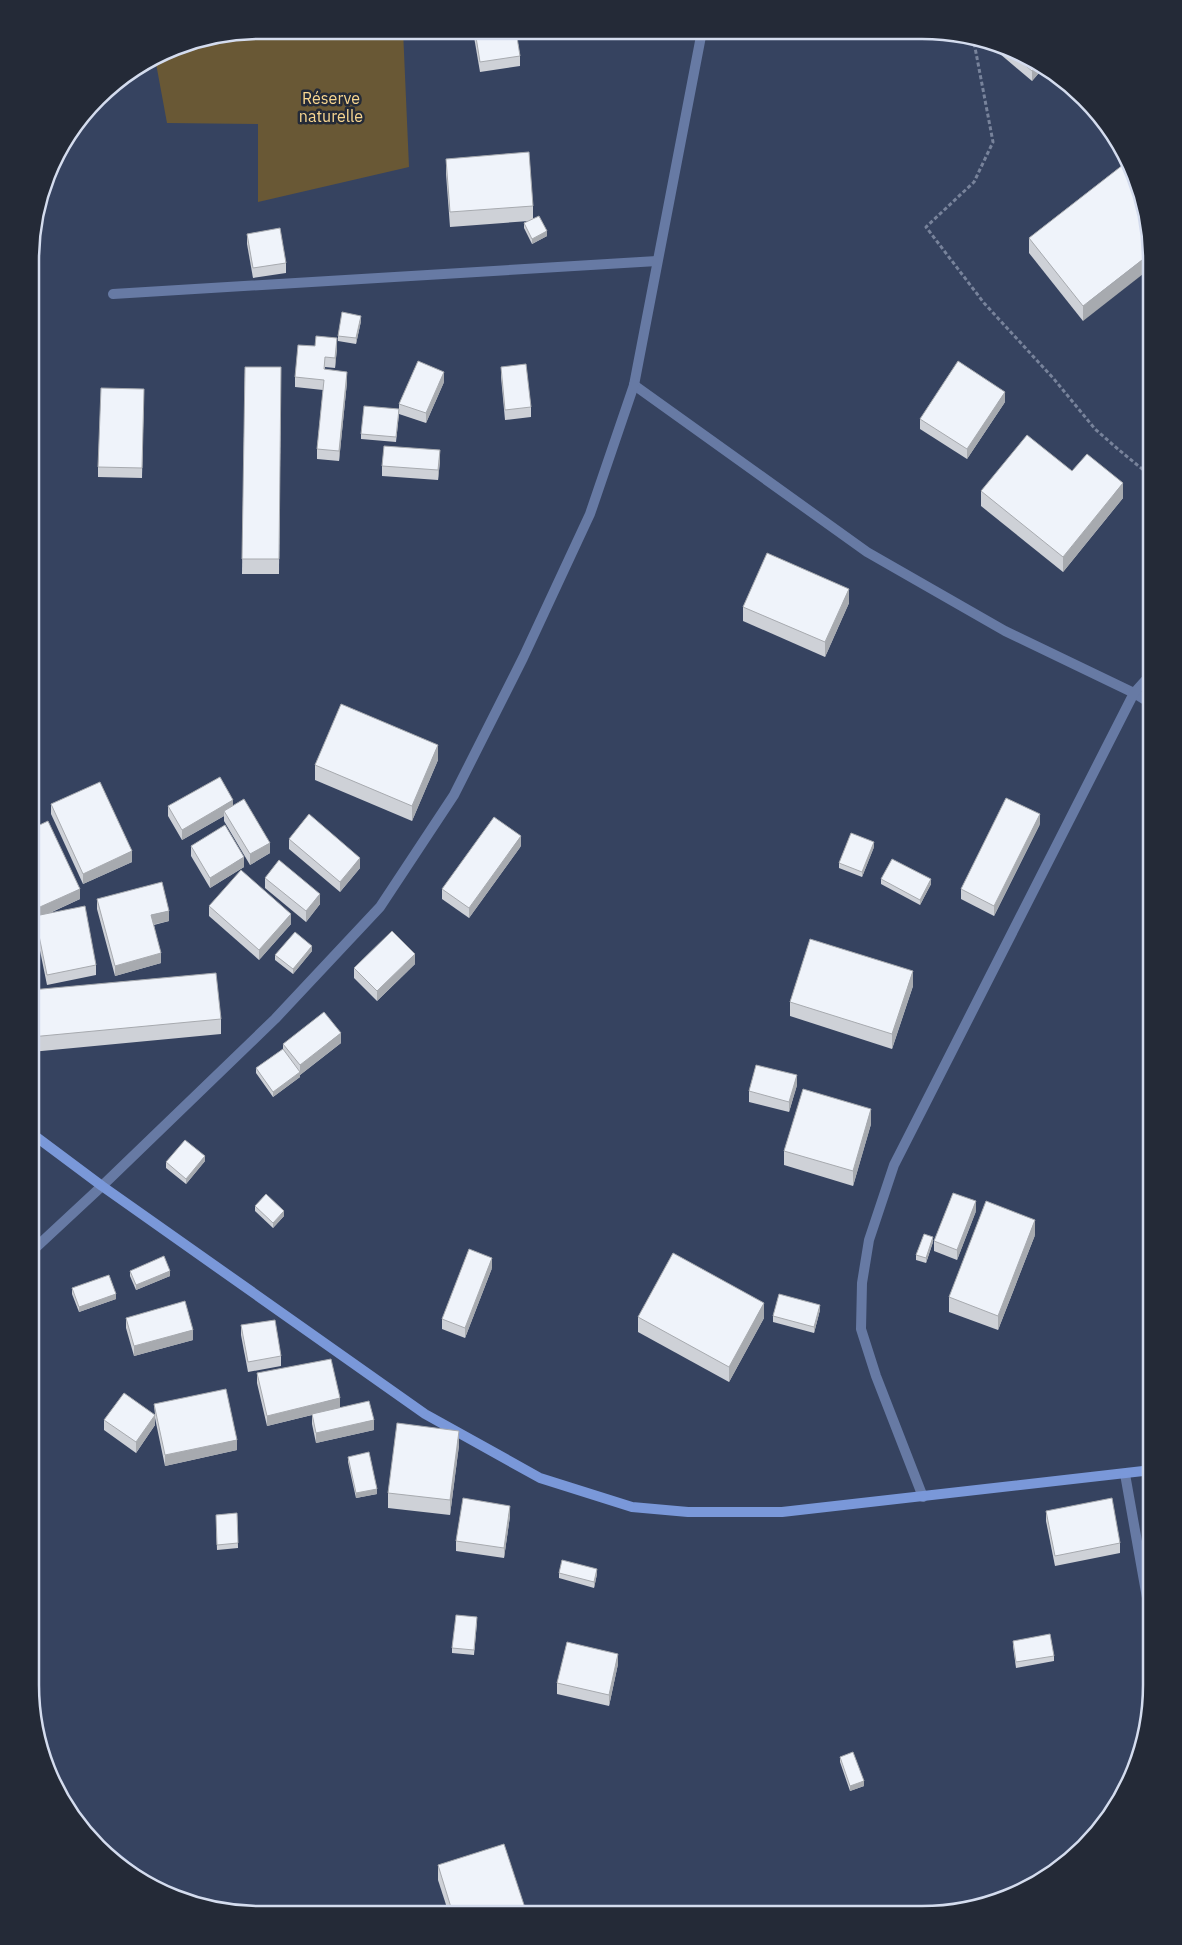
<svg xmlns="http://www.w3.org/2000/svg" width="1182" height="1945" viewBox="0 0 1182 1945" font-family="'IBM Plex Sans',sans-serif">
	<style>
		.green { fill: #695835 }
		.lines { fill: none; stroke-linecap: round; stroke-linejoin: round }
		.path { stroke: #78839b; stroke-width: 3; stroke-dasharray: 4 2.5; stroke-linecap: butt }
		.minor { stroke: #677aa4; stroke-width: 10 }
		.secondary { stroke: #7a98d9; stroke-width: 10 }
		.wall { fill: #ced1d7 }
		.shaded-wall { fill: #a7aaaf }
		.building { fill: #eff3fa; stroke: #a7aaaf }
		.labels { text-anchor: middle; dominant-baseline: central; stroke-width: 5; stroke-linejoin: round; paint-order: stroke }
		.park-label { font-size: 16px; fill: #f9d791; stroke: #242a37 }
		.rim { fill: none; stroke: #d4dcee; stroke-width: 2.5 }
	</style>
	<rect width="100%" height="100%" fill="#364360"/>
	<!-- green -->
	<path class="green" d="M 260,30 L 403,30 L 409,167 L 258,202 L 258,124 L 167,123 L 155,58 L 172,47 Z"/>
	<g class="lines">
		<!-- path -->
		<path class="path" d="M 973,37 L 993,142 L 974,182 L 926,227 L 984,303 L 1054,379 L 1095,429 L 1119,450 L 1152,477"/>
		<!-- minor -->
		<g class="minor">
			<path d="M 113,294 L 657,261"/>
			<path d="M 634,385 L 867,552 L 1005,631 L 1134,693 L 1152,704"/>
			<path d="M 31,1252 L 102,1186 L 275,1019 L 380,907 L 454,795 L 523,658 L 590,514 L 634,385 L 702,31"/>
			<path d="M 1125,1474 L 1152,1626"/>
			<path d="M 923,1497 L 876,1376 L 861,1329 L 862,1283 L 869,1240 L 894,1165 L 1134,693 L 1152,673"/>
			<path d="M 81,1829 L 150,1885"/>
		</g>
		<!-- secondary -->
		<path class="secondary" d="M 31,1133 L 102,1186 L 425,1414 L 540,1478 L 632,1507 L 688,1512 L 782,1512 L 1152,1470"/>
	</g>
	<!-- wall -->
	<g class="wall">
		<path d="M 473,31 L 516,31 L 520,56 L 520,66 L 480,72 Z"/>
		<path d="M 993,43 L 1010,48 L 1044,67 L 1032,81 L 993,48 Z"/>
		<path d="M 446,159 L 533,206 L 533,219 L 547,236 L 532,244 L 524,228 L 524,223 L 529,221 L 450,227 L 446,174 Z"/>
		<path d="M 1128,161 L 1083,321 L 1029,253 L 1029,238 Z"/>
		<path d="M 247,234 L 286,263 L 286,273 L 253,278 L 247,244 Z"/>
		<path d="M 361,321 L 356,344 L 338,341 L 338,336 Z"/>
		<path d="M 337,348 L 335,368 L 325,367 L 325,370 L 347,382 L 339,461 L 317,459 L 317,449 L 323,390 L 295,387 L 295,377 Z"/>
		<path d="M 245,367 L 281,367 L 279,574 L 242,574 Z"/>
		<path d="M 501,367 L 531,407 L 531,417 L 505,420 L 501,377 Z"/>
		<path d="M 444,382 L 426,423 L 399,414 L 399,404 Z"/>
		<path d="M 144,389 L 142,478 L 98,477 L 98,467 Z"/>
		<path d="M 1005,402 L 967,459 L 920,429 L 920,419 Z"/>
		<path d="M 399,414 L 396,442 L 361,439 L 361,434 Z"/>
		<path d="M 440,461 L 438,480 L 382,476 L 382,466 Z"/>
		<path d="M 1072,471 L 1123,498 L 1063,572 L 981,506 L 981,491 Z"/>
		<path d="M 849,603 L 825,657 L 743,621 L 743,607 Z"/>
		<path d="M 438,760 L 412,821 L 315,780 L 315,765 Z"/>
		<path d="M 51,804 L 132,862 L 83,884 L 51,814 Z"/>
		<path d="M 233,805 L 270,853 L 250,865 L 224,821 L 224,816 L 182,840 L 168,816 L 168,806 Z"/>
		<path d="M 1040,824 L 994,916 L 961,899 L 961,889 Z"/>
		<path d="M 31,829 L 80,899 L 50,913 L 96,965 L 96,975 L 47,985 L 35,926 L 35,919 L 31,921 Z"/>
		<path d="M 289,839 L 360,868 L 340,892 L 289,849 Z"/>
		<path d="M 191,846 L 244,867 L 210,888 L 191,856 Z"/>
		<path d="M 521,846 L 469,918 L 442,899 L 442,889 Z"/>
		<path d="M 874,847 L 862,877 L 839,868 L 839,863 Z"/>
		<path d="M 265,878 L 320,904 L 306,922 L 265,888 Z"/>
		<path d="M 881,879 L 931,884 L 920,905 L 881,884 Z"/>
		<path d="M 97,899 L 169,921 L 154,925 L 161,963 L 115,976 L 97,909 Z"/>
		<path d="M 209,906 L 291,924 L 259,960 L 209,916 Z"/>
		<path d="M 312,951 L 293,974 L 275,960 L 275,955 Z"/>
		<path d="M 415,964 L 377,1001 L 354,978 L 354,968 Z"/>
		<path d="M 913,986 L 892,1049 L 790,1016 L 790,1002 Z"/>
		<path d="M 31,990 L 221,1019 L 221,1034 L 31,1052 Z"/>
		<path d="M 341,1043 L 300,1075 L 300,1077 L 273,1097 L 256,1073 L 256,1068 L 283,1049 L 283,1044 Z"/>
		<path d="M 797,1085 L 789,1112 L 749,1102 L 749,1091 Z"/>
		<path d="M 871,1124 L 853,1186 L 784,1165 L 784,1151 Z"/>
		<path d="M 205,1161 L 186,1184 L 166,1168 L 166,1162 Z"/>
		<path d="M 255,1206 L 284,1216 L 273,1228 L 255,1211 Z"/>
		<path d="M 976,1211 L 957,1260 L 934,1251 L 934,1241 Z"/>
		<path d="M 1035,1235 L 998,1330 L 949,1312 L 949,1297 Z"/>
		<path d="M 933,1242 L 926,1263 L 916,1260 L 916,1255 Z"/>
		<path d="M 492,1268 L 465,1338 L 442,1329 L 442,1319 Z"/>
		<path d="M 130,1271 L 170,1276 L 136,1290 L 130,1276 Z"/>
		<path d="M 72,1288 L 116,1299 L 79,1312 L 72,1294 Z"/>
		<path d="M 820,1310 L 814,1333 L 773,1322 L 773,1316 Z"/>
		<path d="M 638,1317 L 764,1318 L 729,1382 L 638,1332 Z"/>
		<path d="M 126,1318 L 193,1340 L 134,1356 L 126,1328 Z"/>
		<path d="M 241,1325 L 281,1356 L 281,1366 L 248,1372 L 241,1335 Z"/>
		<path d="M 257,1373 L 340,1408 L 374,1430 L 316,1443 L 312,1424 L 312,1415 L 267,1426 L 257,1383 Z"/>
		<path d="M 154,1404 L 237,1450 L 165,1466 L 155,1418 L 155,1425 L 136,1453 L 104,1430 L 104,1420 L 155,1415 Z"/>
		<path d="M 459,1445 L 450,1515 L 388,1508 L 388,1493 Z"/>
		<path d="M 348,1457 L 377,1494 L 356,1498 L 348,1462 Z"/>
		<path d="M 1046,1511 L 1120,1543 L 1120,1553 L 1055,1566 L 1046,1521 Z"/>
		<path d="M 237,1513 L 238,1548 L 217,1550 L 216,1515 Z"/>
		<path d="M 510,1516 L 504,1558 L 456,1551 L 456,1541 Z"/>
		<path d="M 559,1573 L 597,1574 L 594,1588 L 559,1578 Z"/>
		<path d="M 477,1622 L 474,1655 L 452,1653 L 452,1648 Z"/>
		<path d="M 1013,1641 L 1054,1656 L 1054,1661 L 1016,1668 L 1013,1646 Z"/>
		<path d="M 618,1664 L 609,1706 L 557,1694 L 557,1683 Z"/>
		<path d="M 840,1757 L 864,1786 L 850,1791 L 840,1762 Z"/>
		<path d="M 438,1865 L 527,1914 L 449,1914 L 438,1880 Z"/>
	</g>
	<!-- shaded-wall -->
	<g class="shaded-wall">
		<path d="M 1038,63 L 1044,67 L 1032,81 L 1032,71 Z"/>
		<path d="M 547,231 L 547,236 L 532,244 L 532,239 Z"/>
		<path d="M 1151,253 L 1152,260 L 1152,267 L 1083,321 L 1083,306 Z"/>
		<path d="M 361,316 L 361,321 L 356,344 L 356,338 Z"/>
		<path d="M 337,338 L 337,348 L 335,368 L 335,358 Z"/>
		<path d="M 347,372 L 347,382 L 339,461 L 339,451 Z"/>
		<path d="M 444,372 L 444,382 L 426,423 L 426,413 Z"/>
		<path d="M 1005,392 L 1005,402 L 967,459 L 967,449 Z"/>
		<path d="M 440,450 L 440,461 L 438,480 L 438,470 Z"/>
		<path d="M 1123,483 L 1123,498 L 1063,572 L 1063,557 Z"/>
		<path d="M 849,589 L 849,603 L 825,657 L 825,642 Z"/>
		<path d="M 438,745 L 438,760 L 412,821 L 412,806 Z"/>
		<path d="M 233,800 L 233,811 L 224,811 L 224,816 L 182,840 L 182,830 Z"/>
		<path d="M 1040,814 L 1040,824 L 994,916 L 994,906 Z"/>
		<path d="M 521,836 L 521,846 L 469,918 L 469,908 Z"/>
		<path d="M 874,842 L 874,847 L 862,877 L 862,872 Z"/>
		<path d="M 270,843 L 270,853 L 250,865 L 250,854 Z"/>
		<path d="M 132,851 L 132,862 L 83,884 L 83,874 Z"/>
		<path d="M 244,857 L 244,867 L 210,888 L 210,878 Z"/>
		<path d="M 360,858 L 360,868 L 340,892 L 340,882 Z"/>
		<path d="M 931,879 L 931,884 L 920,905 L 920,900 Z"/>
		<path d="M 80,889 L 80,899 L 36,919 L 35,916 L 35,919 L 31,921 L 31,911 Z"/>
		<path d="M 320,894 L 320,904 L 306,922 L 306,911 Z"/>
		<path d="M 169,911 L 169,921 L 151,925 L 151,915 Z"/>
		<path d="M 291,914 L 291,924 L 259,960 L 259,950 Z"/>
		<path d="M 312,946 L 312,951 L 293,974 L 293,969 Z"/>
		<path d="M 161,953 L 161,963 L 115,976 L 115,966 Z"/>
		<path d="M 415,954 L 415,964 L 377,1001 L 377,991 Z"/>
		<path d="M 913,971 L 913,986 L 892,1049 L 892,1034 Z"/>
		<path d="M 341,1033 L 341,1043 L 300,1075 L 300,1065 Z"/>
		<path d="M 300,1072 L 300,1077 L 273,1097 L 273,1092 Z"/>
		<path d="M 797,1075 L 797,1085 L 789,1112 L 789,1102 Z"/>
		<path d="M 871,1109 L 871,1124 L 853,1186 L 853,1171 Z"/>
		<path d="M 205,1156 L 205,1161 L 186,1184 L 186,1179 Z"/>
		<path d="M 976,1201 L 976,1211 L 957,1260 L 957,1250 Z"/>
		<path d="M 284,1211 L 284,1216 L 273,1228 L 273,1223 Z"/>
		<path d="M 1035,1220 L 1035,1235 L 998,1330 L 998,1316 Z"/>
		<path d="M 933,1237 L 933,1242 L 926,1263 L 926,1258 Z"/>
		<path d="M 492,1258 L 492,1268 L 465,1338 L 465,1328 Z"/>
		<path d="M 170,1271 L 170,1276 L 136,1290 L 136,1285 Z"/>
		<path d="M 116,1294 L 116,1299 L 79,1312 L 79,1307 Z"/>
		<path d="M 764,1303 L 764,1318 L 729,1382 L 729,1367 Z"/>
		<path d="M 820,1305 L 820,1310 L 814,1333 L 814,1327 Z"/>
		<path d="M 193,1330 L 193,1340 L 134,1356 L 134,1346 Z"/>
		<path d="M 340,1398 L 340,1408 L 267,1426 L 267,1416 Z"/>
		<path d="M 155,1415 L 155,1425 L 136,1453 L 136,1442 Z"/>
		<path d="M 374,1420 L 374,1430 L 316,1443 L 316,1433 Z"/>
		<path d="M 459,1431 L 459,1445 L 450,1515 L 450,1500 Z"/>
		<path d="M 237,1440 L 237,1450 L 165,1466 L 165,1455 Z"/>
		<path d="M 377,1489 L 377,1494 L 356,1498 L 356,1493 Z"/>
		<path d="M 510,1506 L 510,1516 L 504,1558 L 504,1548 Z"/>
		<path d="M 597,1569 L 597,1574 L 594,1588 L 594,1582 Z"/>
		<path d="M 618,1654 L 618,1664 L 609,1706 L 609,1695 Z"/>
		<path d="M 864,1781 L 864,1786 L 850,1791 L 850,1786 Z"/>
	</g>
	<!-- building -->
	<g class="building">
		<path d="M 475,31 L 516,31 L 520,56 L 480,62 Z"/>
		<path d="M 1001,45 L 1010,48 L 1038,63 L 1032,71 Z"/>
		<path d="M 529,152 L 533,206 L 450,212 L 446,159 Z"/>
		<path d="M 1128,161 L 1135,172 L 1151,253 L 1083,306 L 1029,238 Z"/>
		<path d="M 539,216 L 547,231 L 532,239 L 524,223 Z"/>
		<path d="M 280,228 L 286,263 L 253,268 L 247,234 Z"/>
		<path d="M 32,276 L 33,276 L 32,312 Z"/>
		<path d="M 342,312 L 361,316 L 356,338 L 338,336 Z"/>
		<path d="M 316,336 L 337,338 L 335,358 L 325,357 L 324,369 L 347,372 L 339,451 L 317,449 L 324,380 L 295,377 L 298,345 L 315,346 Z"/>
		<path d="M 418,361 L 444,372 L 426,413 L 399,404 Z"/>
		<path d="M 958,361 L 1005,392 L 967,449 L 920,419 Z"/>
		<path d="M 526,364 L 531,407 L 505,410 L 501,367 Z"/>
		<path d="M 245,367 L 281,367 L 279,559 L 242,559 Z"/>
		<path d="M 101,388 L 144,389 L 142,468 L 98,467 Z"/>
		<path d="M 364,406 L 399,409 L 396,437 L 361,434 Z"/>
		<path d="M 1027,435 L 1072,471 L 1087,454 L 1123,483 L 1063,557 L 981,491 Z"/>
		<path d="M 384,446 L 440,450 L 438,470 L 382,466 Z"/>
		<path d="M 767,553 L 849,589 L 825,642 L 743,607 Z"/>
		<path d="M 341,704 L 438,745 L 412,806 L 315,765 Z"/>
		<path d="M 220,777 L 233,800 L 182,830 L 168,806 Z"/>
		<path d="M 100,782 L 132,851 L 83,874 L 51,804 Z"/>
		<path d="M 1006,798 L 1040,814 L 994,906 L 961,889 Z"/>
		<path d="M 244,799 L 270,843 L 250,854 L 224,811 Z"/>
		<path d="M 309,814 L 360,858 L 340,882 L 289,839 Z"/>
		<path d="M 494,817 L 521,836 L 469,908 L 442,889 Z"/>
		<path d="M 48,821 L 80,889 L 31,911 L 31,829 Z"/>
		<path d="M 225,825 L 244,857 L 210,878 L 191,846 Z"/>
		<path d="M 851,833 L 874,842 L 862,872 L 839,863 Z"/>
		<path d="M 892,859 L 931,879 L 920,900 L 881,879 Z"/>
		<path d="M 279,860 L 320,894 L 306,911 L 265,878 Z"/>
		<path d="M 241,870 L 291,914 L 259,950 L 209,906 Z"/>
		<path d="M 162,882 L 169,911 L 151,915 L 161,953 L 115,966 L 97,899 Z"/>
		<path d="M 85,906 L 96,965 L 47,975 L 35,916 Z"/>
		<path d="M 392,931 L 415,954 L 377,991 L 354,968 Z"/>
		<path d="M 295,932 L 312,946 L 293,969 L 275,955 Z"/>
		<path d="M 810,939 L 913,971 L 892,1034 L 790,1002 Z"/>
		<path d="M 216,973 L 221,1019 L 31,1037 L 31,990 Z"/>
		<path d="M 324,1012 L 341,1033 L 300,1065 L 283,1044 Z"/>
		<path d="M 283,1049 L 300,1072 L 273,1092 L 256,1068 Z"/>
		<path d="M 756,1065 L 797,1075 L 789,1102 L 749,1091 Z"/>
		<path d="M 803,1089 L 871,1109 L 853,1171 L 784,1151 Z"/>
		<path d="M 185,1140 L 205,1156 L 186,1179 L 166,1162 Z"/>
		<path d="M 953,1193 L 976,1201 L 957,1250 L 934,1241 Z"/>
		<path d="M 266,1194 L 284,1211 L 273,1223 L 255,1206 Z"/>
		<path d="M 986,1201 L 1035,1220 L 998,1316 L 949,1297 Z"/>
		<path d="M 924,1234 L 933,1237 L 926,1258 L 916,1255 Z"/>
		<path d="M 469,1249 L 492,1258 L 465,1328 L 442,1319 Z"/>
		<path d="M 673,1253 L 764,1303 L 729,1367 L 638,1317 Z"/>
		<path d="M 164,1256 L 170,1271 L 136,1285 L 130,1271 Z"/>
		<path d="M 109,1275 L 116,1294 L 79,1307 L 72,1288 Z"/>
		<path d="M 779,1294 L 820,1305 L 814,1327 L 773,1316 Z"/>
		<path d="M 185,1301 L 193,1330 L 134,1346 L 126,1318 Z"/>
		<path d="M 275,1320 L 281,1356 L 248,1362 L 241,1325 Z"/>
		<path d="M 331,1359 L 340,1398 L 267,1416 L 257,1373 Z"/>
		<path d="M 226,1389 L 237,1440 L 165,1455 L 154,1404 Z"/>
		<path d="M 124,1393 L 155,1415 L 136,1442 L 104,1420 Z"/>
		<path d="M 369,1401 L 374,1420 L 316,1433 L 312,1414 Z"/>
		<path d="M 397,1423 L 459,1431 L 450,1500 L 388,1493 Z"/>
		<path d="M 369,1452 L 377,1489 L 356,1493 L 348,1457 Z"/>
		<path d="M 463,1498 L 510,1506 L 504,1548 L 456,1541 Z"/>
		<path d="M 1112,1498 L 1120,1543 L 1055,1556 L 1046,1511 Z"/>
		<path d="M 237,1513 L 238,1543 L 217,1545 L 216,1515 Z"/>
		<path d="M 562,1560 L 597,1569 L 594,1582 L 559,1573 Z"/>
		<path d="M 456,1615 L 477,1617 L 474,1650 L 452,1648 Z"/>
		<path d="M 1050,1634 L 1054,1656 L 1016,1662 L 1013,1641 Z"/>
		<path d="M 567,1642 L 618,1654 L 609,1695 L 557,1683 Z"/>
		<path d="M 853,1752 L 864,1781 L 850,1786 L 840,1757 Z"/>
		<path d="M 504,1844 L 527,1914 L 453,1914 L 438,1865 Z"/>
	</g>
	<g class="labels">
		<!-- park labels -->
		<g class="park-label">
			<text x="331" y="98">Réserve<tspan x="331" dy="18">naturelle</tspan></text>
		</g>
	</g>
	<!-- crop -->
	<path d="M0 0H1182V1945H0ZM260 39H922A221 221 0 0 1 1143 260V1685A221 221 0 0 1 922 1906H260A221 221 0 0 1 39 1685V260A221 221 0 0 1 260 39Z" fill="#242a37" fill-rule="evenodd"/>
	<path class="rim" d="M260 39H922A221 221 0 0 1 1143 260V1685A221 221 0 0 1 922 1906H260A221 221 0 0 1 39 1685V260A221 221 0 0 1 260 39Z"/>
</svg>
